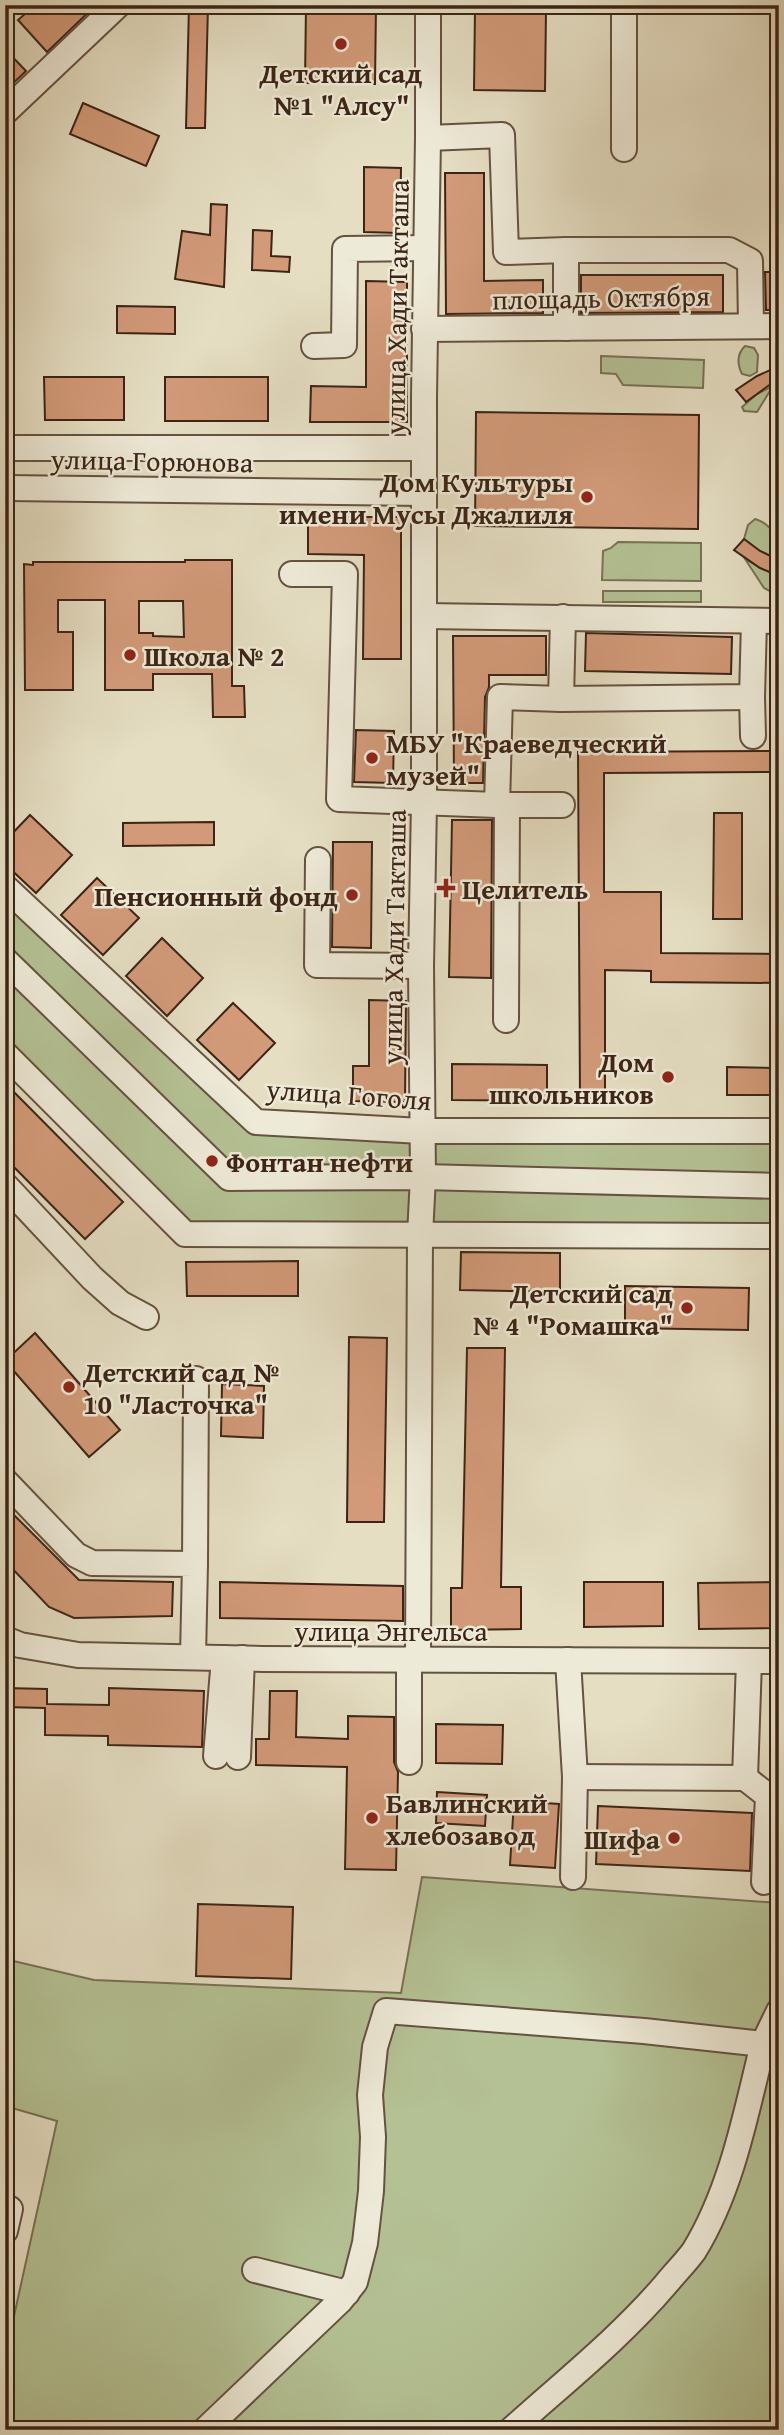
<svg xmlns="http://www.w3.org/2000/svg" width="784" height="2435" viewBox="0 0 784 2435" font-family="'Gentium Book Plus',serif">
	<style>
		.green { fill: #b4c194; stroke: #787255; stroke-width: 2 }
		.building { fill: #d29a79; stroke: #3c2416; stroke-width: 2; fill-rule: evenodd }
		.lines { fill: none; stroke-linecap: round; stroke-linejoin: round }
		.minor-casing { stroke: #665241; stroke-width: 28 }
		.minor { stroke: #eeead8; stroke-width: 24 }
		.poi-dot { fill: #8f2418; stroke: #eeead8; stroke-width: 2.5 }
		.labels { text-anchor: middle; dominant-baseline: central; stroke-width: 5; stroke-linejoin: round; paint-order: stroke }
		.poi-label { font-size: 28px; font-weight: bold; fill: #3c2416; stroke: #eeead8; text-anchor: start }
		.street-label { font-size: 28px; fill: #3c2416; stroke: #eeead8 }
	</style>
	<rect width="100%" height="100%" fill="#e5dec3"/>
	<filter id="stains"><feTurbulence type="fractalNoise" baseFrequency=".00286" numOctaves="4"/><feColorMatrix values="0 0 0 0 .2 0 0 0 0 .09 0 0 0 0 .02 0 0 0 .5 -.17"/></filter>
	<radialGradient id="worn" r=".72"><stop offset=".6" stop-color="#630" stop-opacity="0"/><stop offset="1" stop-color="#630" stop-opacity=".3"/></radialGradient>
	<!-- green -->
	<g class="green">
		<path d="M 745,346 L 754,348 L 758,355 L 757,372 L 750,376 L 742,374 C 737,364 737,354 745,346 Z"/>
		<path d="M 601,356 L 704,360 L 703,388 L 623,385 L 616,374 L 601,373 Z"/>
		<path d="M 773,386 L 757,412 L 744,411 L 742,407 L 757,394 Z"/>
		<path d="M 755,519 C 775,525 779,542 779,560 L 760,551 L 744,539 L 748,525 Z"/>
		<path d="M 618,542 L 701,543 L 701,581 L 602,580 L 603,551 L 611,548 Z"/>
		<path d="M 745,559 L 778,576 L 776,578 L 779,584 L 779,596 L 764,588 Z"/>
		<rect x="603" y="591" width="98" height="11"/>
		<path d="M 5,887 L 256,1122 L 779,1132 L 779,1236 L 185,1234 L 5,1054 Z"/>
		<path d="M 422,1877 L 779,1903 L 779,2430 L 5,2430 L 5,2357 L 57,2121 L 5,2106 L 5,1959 L 94,1980 L 401,1993 Z"/>
	</g>
	<!-- building -->
	<g class="building">
		<path d="M 35,5 L 96,5 L 47,52 L 18,20 Z"/>
		<path d="M 189,5 L 208,5 L 205,128 L 186,128 Z"/>
		<path d="M 306,5 L 376,5 L 375,84 L 305,83 Z"/>
		<path d="M 475,9 L 546,10 L 545,91 L 474,90 Z"/>
		<path d="M 5,49 L 26,71 L 5,91 Z"/>
		<path d="M 83,103 L 159,136 L 146,166 L 70,134 Z"/>
		<path d="M 364,167 L 401,168 L 400,233 L 364,232 Z"/>
		<path d="M 445,173 L 484,173 L 484,281 L 543,280 L 543,313 L 446,314 Z"/>
		<path d="M 211,204 L 227,205 L 224,287 L 175,279 L 182,231 L 210,235 Z"/>
		<path d="M 253,230 L 272,231 L 271,256 L 290,257 L 289,272 L 252,270 Z"/>
		<path d="M 765,272 L 779,272 L 779,310 L 766,310 Z"/>
		<path d="M 581,275 L 723,275 L 723,312 L 581,313 Z"/>
		<path d="M 366,281 L 407,282 L 407,422 L 310,422 L 311,386 L 366,387 Z"/>
		<path d="M 117,306 L 175,307 L 175,334 L 117,333 Z"/>
		<path d="M 779,366 L 779,378 L 746,402 L 736,390 L 757,376 Z"/>
		<path d="M 44,377 L 124,377 L 124,420 L 45,420 Z"/>
		<rect x="165" y="377" width="103" height="44"/>
		<path d="M 476,412 L 699,415 L 698,529 L 475,526 Z"/>
		<path d="M 308,517 L 401,517 L 401,659 L 363,659 L 364,555 L 308,554 Z"/>
		<path d="M 744,539 L 760,551 L 779,560 L 779,576 L 760,568 L 734,550 Z"/>
		<path d="M 185,560 L 232,560 L 232,686 L 244,686 L 245,717 L 213,717 L 212,674 L 153,674 L 153,690 L 105,690 L 105,600 L 58,600 L 58,632 L 73,632 L 73,690 L 25,690 L 24,564 L 33,565 L 33,562 L 185,562 ZM 139,601 L 183,601 L 184,637 L 153,636 L 153,633 L 139,633 Z"/>
		<path d="M 586,633 L 732,637 L 731,674 L 585,671 Z"/>
		<path d="M 453,636 L 546,636 L 546,675 L 489,675 L 489,687 L 485,697 L 483,783 L 454,783 Z"/>
		<path d="M 356,730 L 394,731 L 393,783 L 354,782 Z"/>
		<path d="M 779,751 L 779,772 L 604,773 L 604,892 L 661,892 L 661,953 L 779,954 L 779,983 L 651,982 L 651,971 L 605,970 L 605,1098 L 580,1098 L 578,752 Z"/>
		<path d="M 714,813 L 742,813 L 742,919 L 713,919 Z"/>
		<path d="M 30,815 L 72,855 L 36,893 L 5,864 L 5,841 Z"/>
		<path d="M 452,820 L 492,820 L 491,978 L 449,977 Z"/>
		<path d="M 214,822 L 214,845 L 123,846 L 123,823 Z"/>
		<path d="M 333,842 L 372,842 L 371,948 L 332,947 Z"/>
		<path d="M 97,878 L 139,918 L 103,955 L 61,915 Z"/>
		<path d="M 162,938 L 203,978 L 167,1016 L 126,976 Z"/>
		<path d="M 369,1000 L 406,1001 L 405,1102 L 353,1101 L 353,1066 L 369,1066 Z"/>
		<path d="M 233,1003 L 275,1043 L 239,1080 L 197,1040 Z"/>
		<path d="M 452,1064 L 547,1065 L 547,1101 L 452,1100 Z"/>
		<path d="M 727,1067 L 779,1068 L 779,1095 L 727,1095 Z"/>
		<path d="M 5,1083 L 123,1202 L 85,1239 L 5,1158 Z"/>
		<path d="M 461,1252 L 560,1253 L 560,1292 L 460,1290 Z"/>
		<path d="M 298,1261 L 298,1296 L 187,1296 L 186,1262 Z"/>
		<path d="M 625,1286 L 749,1288 L 748,1330 L 625,1328 Z"/>
		<path d="M 35,1333 L 120,1430 L 89,1457 L 5,1361 Z"/>
		<path d="M 349,1337 L 387,1338 L 384,1522 L 347,1522 Z"/>
		<path d="M 467,1348 L 505,1348 L 501,1587 L 521,1587 L 521,1629 L 451,1630 L 451,1588 L 462,1588 Z"/>
		<path d="M 222,1384 L 264,1386 L 263,1438 L 221,1436 Z"/>
		<path d="M 5,1506 L 79,1580 L 173,1582 L 172,1616 L 74,1618 L 49,1607 L 5,1561 Z"/>
		<path d="M 220,1582 L 403,1586 L 403,1621 L 220,1618 Z"/>
		<path d="M 584,1582 L 663,1582 L 663,1626 L 584,1627 Z"/>
		<path d="M 778,1582 L 779,1628 L 699,1629 L 698,1583 Z"/>
		<path d="M 5,1688 L 47,1689 L 47,1704 L 109,1705 L 109,1688 L 204,1691 L 202,1747 L 108,1745 L 108,1736 L 45,1735 L 45,1708 L 5,1707 Z"/>
		<path d="M 270,1691 L 297,1691 L 296,1737 L 348,1739 L 348,1716 L 394,1717 L 394,1762 L 398,1772 L 396,1870 L 345,1869 L 347,1767 L 256,1765 L 256,1739 L 269,1739 Z"/>
		<path d="M 436,1724 L 503,1725 L 502,1764 L 436,1763 Z"/>
		<path d="M 437,1792 L 487,1795 L 485,1826 L 436,1823 Z"/>
		<path d="M 514,1801 L 559,1804 L 555,1868 L 510,1865 Z"/>
		<path d="M 598,1806 L 752,1813 L 750,1871 L 596,1864 Z"/>
		<path d="M 198,1904 L 293,1907 L 291,1979 L 196,1976 Z"/>
	</g>
	<g class="lines">
		<defs>
			<g id="minor">
				<path d="M 624,5 L 624,149"/>
				<path d="M 5,112 L 118,5"/>
				<path d="M 428,138 L 502,135 L 506,252 L 566,250 L 566,328"/>
				<path d="M 566,250 L 729,250 L 750,261 L 751,326"/>
				<path d="M 424,329 L 779,326"/>
				<path d="M 314,346 L 344,345 L 345,249 L 426,248"/>
				<path d="M 5,448 L 424,448"/>
				<path d="M 5,488 L 424,493"/>
				<path d="M 292,574 L 345,574 L 339,799 L 497,805 L 500,697 L 561,699 L 752,697 L 754,621"/>
				<path d="M 424,616 L 779,621"/>
				<path d="M 752,697 L 753,736"/>
				<path d="M 561,699 L 563,617"/>
				<path d="M 497,805 L 562,805"/>
				<path d="M 318,860 L 317,965 L 421,966"/>
				<path d="M 5,887 L 256,1122 L 422,1131 L 779,1131"/>
				<path d="M 5,960 L 229,1178 L 423,1177 L 779,1186"/>
				<path d="M 506,1020 L 507,805"/>
				<path d="M 5,1054 L 185,1234 L 779,1236"/>
				<path d="M 5,1185 L 92,1278 L 120,1303 L 146,1317"/>
				<path d="M 5,1481 L 76,1555 L 92,1563 L 195,1564 L 193,1657"/>
				<path d="M 195,1564 L 196,1379"/>
				<path d="M 5,1639 L 20,1645 L 78,1655 L 263,1659 L 779,1661"/>
				<path d="M 418,1659 L 420,1235 L 423,1177 L 421,966 L 424,803 L 424,397 L 428,138 L 428,5"/>
				<path d="M 568,1660 L 575,1777 L 573,1877"/>
				<path d="M 216,1756 L 224,1658"/>
				<path d="M 238,1757 L 242,1658"/>
				<path d="M 409,1762 L 409,1659"/>
				<path d="M 575,1777 L 745,1778 L 749,1661"/>
				<path d="M 745,1778 L 768,1796 L 764,1882"/>
				<path d="M 5,2231 L 10,2209"/>
				<path d="M 255,2270 L 347,2293"/>
				<path d="M 205,2430 L 340,2301 L 355,2282 L 365,2243 L 371,2191 L 373,2137 L 370,2095 L 375,2047 L 386,2011 L 644,2031 L 763,2044 L 779,2011"/>
				<path d="M 511,2430 C 563,2383 620,2338 666,2284 C 675,2273 686,2262 694,2251 C 732,2189 746,2113 763,2044"/>
			</g>
		</defs>
		<!-- minor casing -->
		<use href="#minor" class="minor-casing"/>
		<!-- minor -->
		<use href="#minor" class="minor"/>
	</g>
	<!-- markers -->
	<g class="poi-dot">
		<circle cx="341" cy="44" r="7"/>
		<circle cx="587" cy="497" r="7"/>
		<circle cx="130" cy="655" r="7"/>
		<circle cx="372" cy="758" r="7"/>
		<path d="M442.5 877.5h7v7h7v7h-7v7h-7v-7h-7v-7h7z"/>
		<circle cx="352" cy="895" r="7"/>
		<circle cx="668" cy="1077" r="7"/>
		<circle cx="212" cy="1161" r="7"/>
		<circle cx="687" cy="1308" r="7"/>
		<circle cx="69" cy="1387" r="7"/>
		<circle cx="372" cy="1818" r="7"/>
		<circle cx="674" cy="1838" r="7"/>
	</g>
	<g class="labels">
		<!-- poi labels -->
		<g class="poi-label">
			<text x="341" y="72" text-anchor="middle">Детский сад<tspan x="341" dy="32">№1 "Алсу"</tspan></text>
			<text x="573" y="481" text-anchor="end">Дом Культуры<tspan x="573" dy="32">имени Мусы Джалиля</tspan></text>
			<text x="144" y="655">Школа № 2</text>
			<text x="386" y="742">МБУ "Краеведческий<tspan x="386" dy="32">музей"</tspan></text>
			<text x="462" y="888">Целитель</text>
			<text x="338" y="895" text-anchor="end">Пенсионный фонд</text>
			<text x="654" y="1061" text-anchor="end">Дом<tspan x="654" dy="32">школьников</tspan></text>
			<text x="226" y="1161">Фонтан нефти</text>
			<text x="673" y="1292" text-anchor="end">Детский сад<tspan x="673" dy="32">№ 4 "Ромашка"</tspan></text>
			<text x="83" y="1371">Детский сад №<tspan x="83" dy="32">10 "Ласточка"</tspan></text>
			<text x="386" y="1802">Бавлинский<tspan x="386" dy="32">хлебозавод</tspan></text>
			<text x="660" y="1838" text-anchor="end">Шифа</text>
		</g>
		<!-- street labels -->
		<g class="street-label">
			<text transform="translate(601 297) rotate(-1)">площадь Октября</text>
			<text transform="translate(396 307) rotate(-89)">улица Хади Такташа</text>
			<text transform="translate(152 460) rotate(1)">улица Горюнова</text>
			<text transform="translate(393 937) rotate(-89)">улица Хади Такташа</text>
			<text transform="translate(349 1094) rotate(4)">улица Гоголя</text>
			<text x="391" y="1630">улица Энгельса</text>
		</g>
	</g>
	<!-- margin -->
	<rect width="784" height="2435" fill="none" stroke="#e5dec3" stroke-width="28"/>
	<rect x="7" y="7" width="770" height="2421" fill="none" stroke="#3c2416" stroke-width="3.5"/>
	<rect x="14" y="14" width="756" height="2407" fill="none" stroke="#3c2416" stroke-width="2"/>
	<rect width="100%" height="100%" filter="url(#stains)"/>
	<rect width="100%" height="100%" fill="url(#worn)"/>
</svg>
